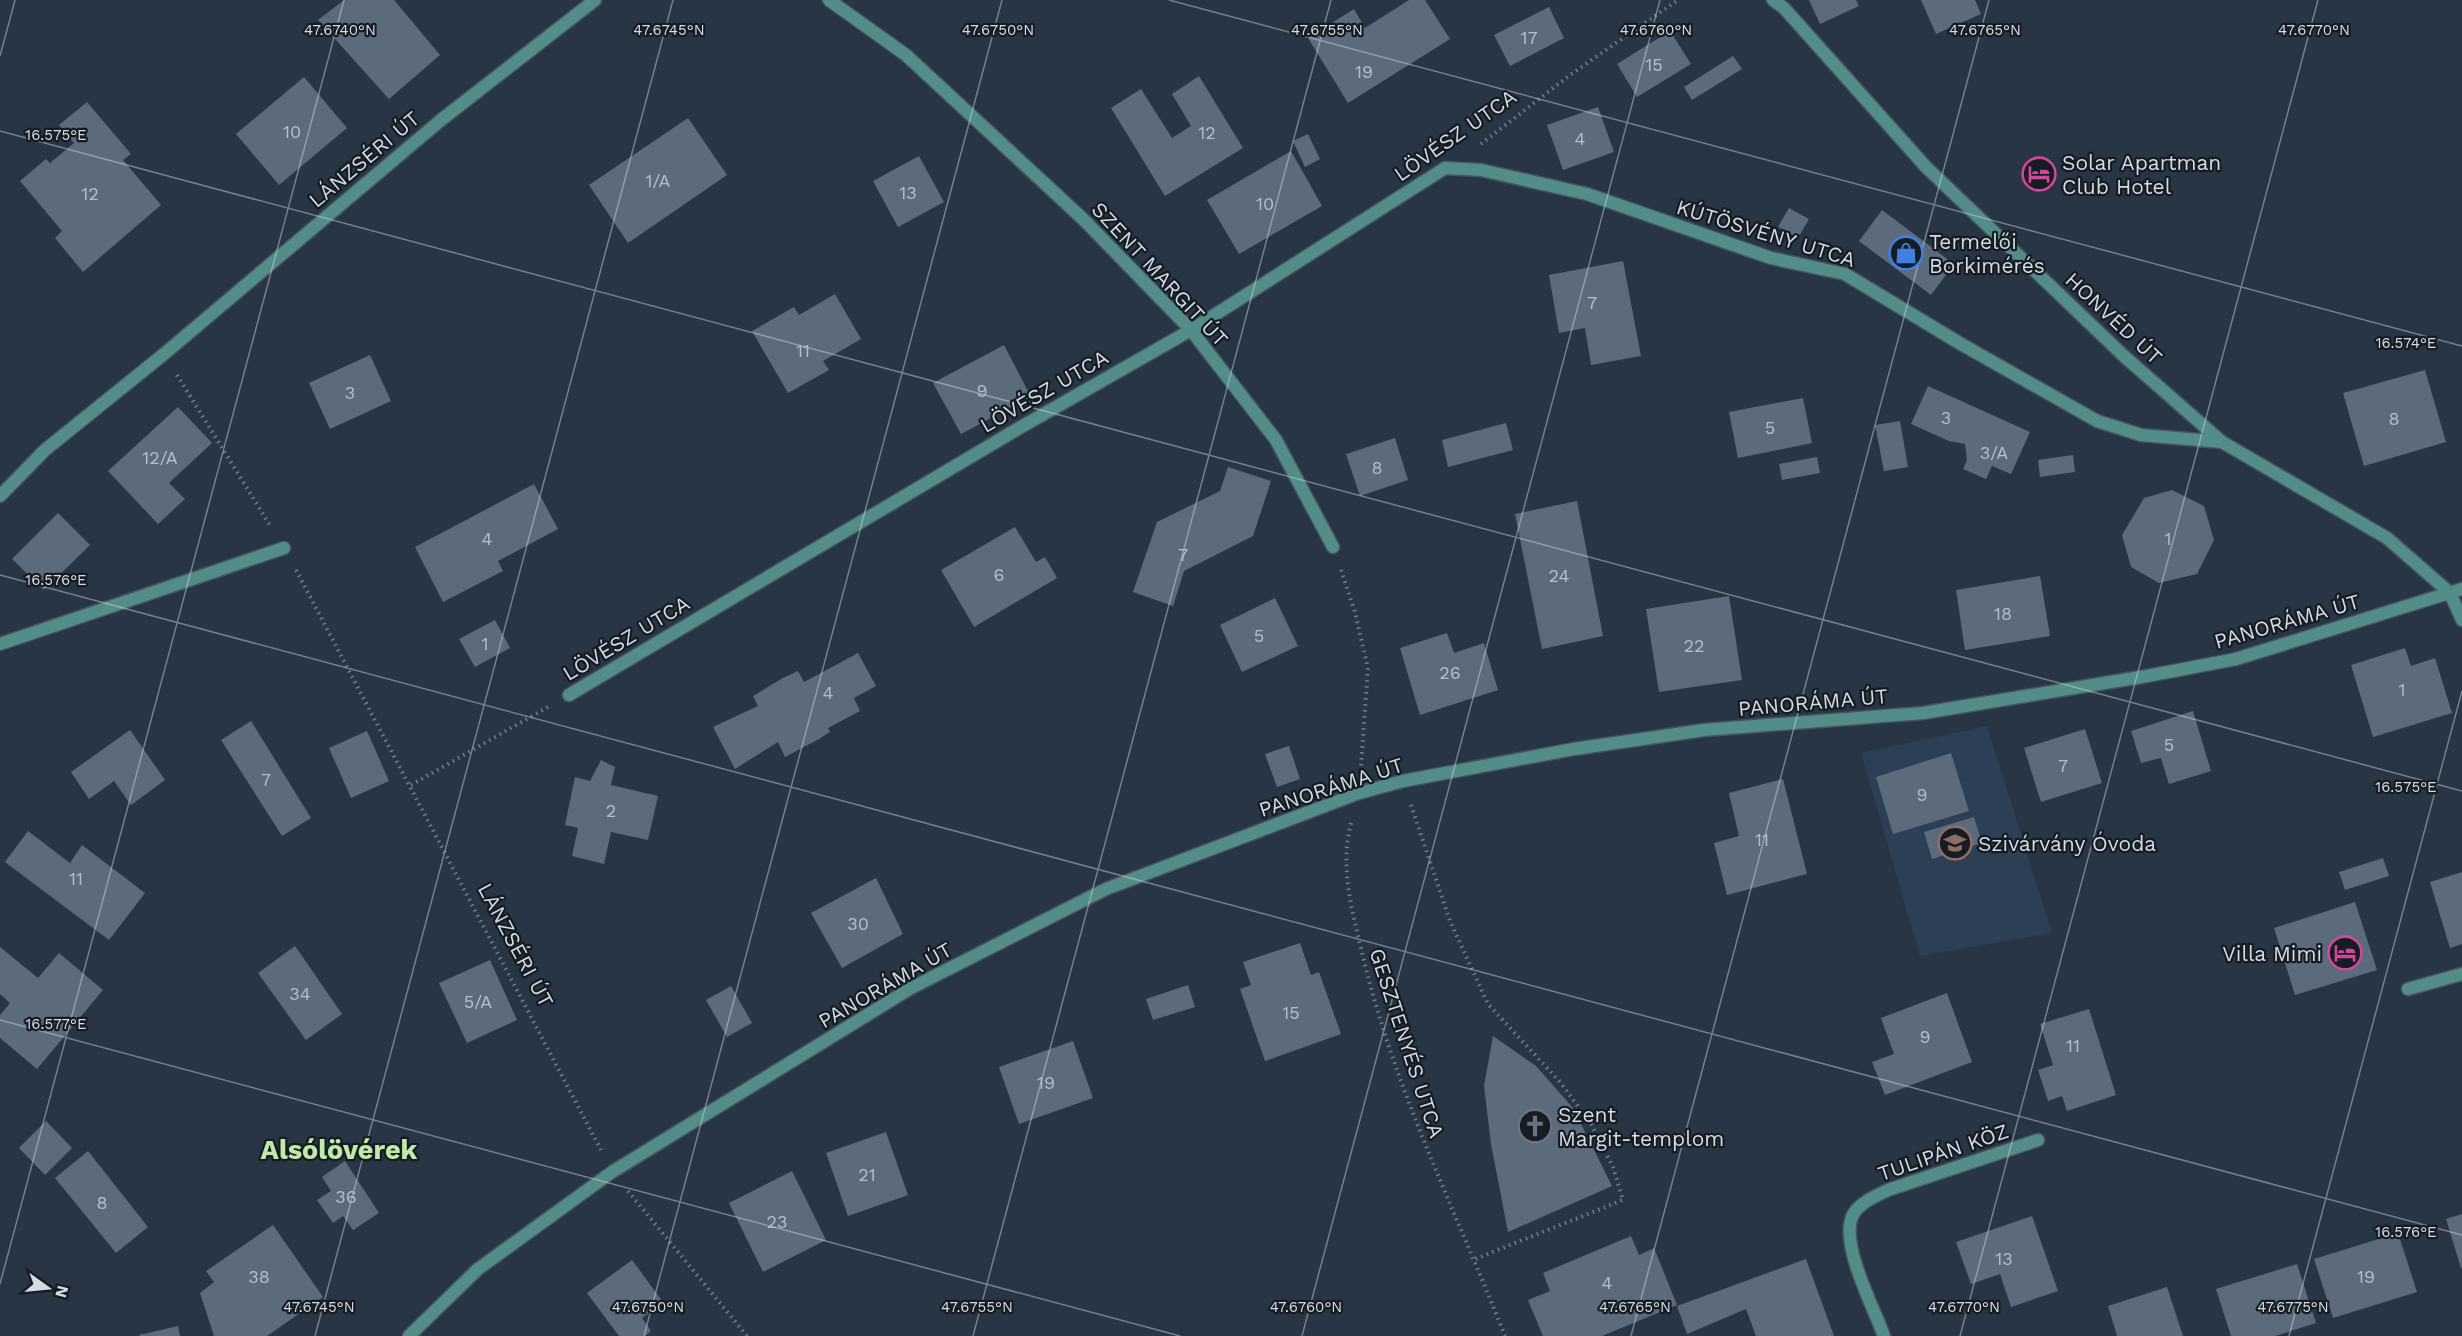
<svg xmlns="http://www.w3.org/2000/svg" width="2462" height="1336" viewBox="0 0 2462 1336" font-family="'Work Sans',sans-serif">
	<style>
		.built { fill: #2d3f54 }
		.building { fill: #5c6b7c }
		.lines { fill: none; stroke-linecap: round; stroke-linejoin: round }
		.service-casing { stroke: #475361; stroke-width: 15 }
		.minor-casing { stroke: #475361; stroke-width: 15 }
		.path { stroke: #737e8a; stroke-width: 4; stroke-dasharray: 1.5 4.5; stroke-linecap: butt }
		.service { stroke: #538d8a; stroke-width: 12 }
		.minor { stroke: #538d8a; stroke-width: 12 }
		.ticks { fill: none; stroke: #d3dbe5; stroke-width: 1.5; stroke-opacity: 0.45 }
		.labels { text-anchor: middle; dominant-baseline: central; stroke-width: 4.5; stroke-linejoin: round; paint-order: stroke }
		.number-label { font-size: 18px; fill: #b5bfcb }
		.street-label { font-size: 21px; fill: #d3dbe5; stroke: #161c23 }
		.poi-label { font-size: 21px; fill: #d3dbe5; stroke: #161c23; text-anchor: start }
		.district-label { font-size: 27px; font-weight: bold; fill: #c0eaa7; stroke: #161c23 }
		.ticks-label { font-size: 15px; text-anchor: middle; fill: #d3dbe5; stroke: #161c23; stroke-width: 4.5; stroke-linejoin: round; paint-order: stroke }
	</style>
	<rect width="100%" height="100%" fill="#283544"/>
	<!-- built -->
	<path class="built" d="M 1987,726 L 2052,933 L 1920,956 L 1861,753 Z"/>
	<!-- building -->
	<g class="building">
		<path d="M 344,0 L 394,0 L 440,55 L 389,99 L 318,20 Z"/>
		<path d="M 1409,0 L 1425,0 L 1450,39 L 1348,103 L 1308,38 L 1354,9 L 1365,28 Z"/>
		<path d="M 1809,0 L 1856,0 L 1859,6 L 1820,24 Z"/>
		<path d="M 1921,0 L 1975,0 L 1981,14 L 1936,34 Z"/>
		<path d="M 1549,7 L 1564,38 L 1510,66 L 1494,35 Z"/>
		<path d="M 1670,31 L 1691,64 L 1637,97 L 1617,64 Z"/>
		<path d="M 1733,56 L 1742,69 L 1692,100 L 1684,87 Z"/>
		<path d="M 1199,76 L 1243,148 L 1165,196 L 1111,108 L 1141,89 L 1172,138 L 1191,126 L 1172,94 Z"/>
		<path d="M 304,77 L 347,128 L 279,185 L 236,134 Z"/>
		<path d="M 87,102 L 131,154 L 123,160 L 161,205 L 83,272 L 55,238 L 62,231 L 20,181 L 46,159 L 50,163 L 74,143 L 59,125 Z"/>
		<path d="M 1598,107 L 1614,152 L 1563,170 L 1547,125 Z"/>
		<path d="M 688,118 L 727,175 L 628,243 L 589,185 Z"/>
		<path d="M 1308,134 L 1320,159 L 1305,167 L 1293,141 Z"/>
		<path d="M 1291,151 L 1322,206 L 1239,254 L 1207,200 Z"/>
		<path d="M 919,156 L 944,202 L 898,227 L 873,181 Z"/>
		<path d="M 1789,208 L 1809,219 L 1798,238 L 1778,227 Z"/>
		<path d="M 1882,210 L 1954,264 L 1931,295 L 1859,241 Z"/>
		<path d="M 1623,261 L 1641,356 L 1591,365 L 1585,328 L 1559,333 L 1549,275 Z"/>
		<path d="M 835,294 L 861,339 L 823,361 L 829,370 L 788,393 L 752,331 L 794,307 L 799,315 Z"/>
		<path d="M 1004,345 L 1031,397 L 961,434 L 933,383 Z"/>
		<path d="M 370,355 L 391,401 L 330,429 L 309,383 Z"/>
		<path d="M 2425,370 L 2446,442 L 2364,466 L 2343,393 Z"/>
		<path d="M 1928,386 L 2030,432 L 2011,474 L 1992,466 L 1986,479 L 1963,469 L 1967,460 L 1965,444 L 1949,441 L 1911,424 Z"/>
		<path d="M 1803,398 L 1812,443 L 1738,458 L 1729,412 Z"/>
		<path d="M 178,407 L 212,443 L 169,483 L 185,499 L 158,524 L 108,471 Z"/>
		<path d="M 1900,421 L 1908,467 L 1884,471 L 1875,425 Z"/>
		<path d="M 1506,423 L 1513,450 L 1448,467 L 1442,440 Z"/>
		<path d="M 1395,438 L 1408,480 L 1360,496 L 1346,454 Z"/>
		<path d="M 2073,455 L 2075,472 L 2040,477 L 2038,460 Z"/>
		<path d="M 1817,457 L 1820,473 L 1782,480 L 1779,464 Z"/>
		<path d="M 1228,467 L 1271,481 L 1253,536 L 1184,571 L 1173,606 L 1133,592 L 1157,522 L 1220,491 Z"/>
		<path d="M 534,484 L 558,529 L 498,561 L 503,571 L 443,602 L 415,547 Z"/>
		<path d="M 2172,490 L 2204,506 L 2214,540 L 2197,574 L 2159,583 L 2131,567 L 2122,535 L 2144,498 Z"/>
		<path d="M 1577,501 L 1603,636 L 1542,649 L 1515,514 Z"/>
		<path d="M 58,513 L 90,545 L 44,590 L 12,559 Z"/>
		<path d="M 1015,527 L 1036,562 L 1045,557 L 1057,578 L 974,627 L 941,570 Z"/>
		<path d="M 2040,576 L 2050,636 L 1965,650 L 1956,590 Z"/>
		<path d="M 1729,596 L 1742,680 L 1659,692 L 1646,609 Z"/>
		<path d="M 1275,598 L 1298,646 L 1242,672 L 1220,625 Z"/>
		<path d="M 495,620 L 510,648 L 475,667 L 459,639 Z"/>
		<path d="M 1447,633 L 1454,653 L 1484,643 L 1498,690 L 1420,715 L 1400,648 Z"/>
		<path d="M 2405,648 L 2411,666 L 2435,658 L 2452,713 L 2373,737 L 2351,665 Z"/>
		<path d="M 858,653 L 876,686 L 854,698 L 860,711 L 828,728 L 830,732 L 819,739 L 785,757 L 778,742 L 735,769 L 713,727 L 758,706 L 753,696 L 783,678 L 798,671 L 804,682 Z"/>
		<path d="M 2193,711 L 2211,771 L 2169,784 L 2161,758 L 2141,763 L 2131,731 Z"/>
		<path d="M 251,721 L 311,818 L 282,836 L 221,740 Z"/>
		<path d="M 2085,729 L 2102,783 L 2041,802 L 2024,748 Z"/>
		<path d="M 130,730 L 165,780 L 131,805 L 114,781 L 89,799 L 71,772 Z"/>
		<path d="M 367,731 L 389,781 L 351,798 L 329,748 Z"/>
		<path d="M 1289,746 L 1300,779 L 1277,787 L 1265,754 Z"/>
		<path d="M 1951,753 L 1969,811 L 1893,834 L 1876,777 Z"/>
		<path d="M 601,760 L 615,767 L 611,785 L 658,796 L 648,840 L 611,832 L 604,864 L 572,856 L 578,828 L 565,825 L 575,777 L 590,781 Z"/>
		<path d="M 1783,779 L 1807,874 L 1727,895 L 1714,843 L 1739,836 L 1729,793 Z"/>
		<path d="M 1974,817 L 1982,843 L 1932,859 L 1924,832 Z"/>
		<path d="M 28,831 L 70,863 L 82,845 L 145,893 L 109,940 L 5,862 Z"/>
		<path d="M 2383,858 L 2389,876 L 2345,890 L 2339,872 Z"/>
		<path d="M 2462,872 L 2462,944 L 2450,948 L 2430,882 Z"/>
		<path d="M 876,878 L 903,934 L 842,968 L 811,913 Z"/>
		<path d="M 2355,902 L 2377,970 L 2295,995 L 2274,928 Z"/>
		<path d="M 1300,943 L 1311,975 L 1319,972 L 1341,1034 L 1265,1061 L 1240,989 L 1251,985 L 1243,962 Z"/>
		<path d="M 295,946 L 342,1014 L 306,1040 L 258,973 Z"/>
		<path d="M 0,947 L 38,978 L 59,953 L 103,990 L 37,1069 L 0,1038 L 0,1015 L 10,1003 L 0,994 Z"/>
		<path d="M 490,960 L 517,1020 L 467,1043 L 439,983 Z"/>
		<path d="M 1188,985 L 1195,1007 L 1153,1020 L 1146,999 Z"/>
		<path d="M 731,986 L 752,1023 L 727,1037 L 706,1000 Z"/>
		<path d="M 1947,993 L 1972,1062 L 1885,1095 L 1872,1062 L 1894,1054 L 1881,1018 Z"/>
		<path d="M 2089,1009 L 2116,1095 L 2067,1111 L 2062,1096 L 2048,1101 L 2038,1070 L 2053,1065 L 2040,1024 Z"/>
		<path d="M 1493,1036 L 1536,1066 L 1573,1108 L 1612,1186 L 1508,1232 L 1491,1144 L 1484,1086 Z"/>
		<path d="M 1073,1041 L 1093,1098 L 1019,1124 L 999,1067 Z"/>
		<path d="M 46,1121 L 72,1148 L 45,1175 L 19,1148 Z"/>
		<path d="M 886,1132 L 908,1195 L 848,1216 L 826,1153 Z"/>
		<path d="M 88,1151 L 148,1227 L 116,1253 L 55,1178 Z"/>
		<path d="M 345,1161 L 379,1213 L 353,1230 L 343,1216 L 333,1223 L 317,1200 L 331,1191 L 322,1177 Z"/>
		<path d="M 792,1171 L 826,1240 L 763,1272 L 729,1203 Z"/>
		<path d="M 2462,1214 L 2462,1268 L 2461,1268 L 2446,1219 Z"/>
		<path d="M 2032,1216 L 2058,1291 L 2011,1307 L 2000,1274 L 1971,1284 L 1956,1242 Z"/>
		<path d="M 273,1225 L 323,1297 L 267,1336 L 214,1336 L 200,1293 L 214,1282 L 206,1271 Z"/>
		<path d="M 2398,1233 L 2417,1292 L 2333,1318 L 2314,1259 Z"/>
		<path d="M 1631,1236 L 1639,1255 L 1654,1248 L 1677,1305 L 1602,1336 L 1543,1336 L 1528,1300 L 1550,1291 L 1543,1273 Z"/>
		<path d="M 1806,1259 L 1834,1336 L 1756,1336 L 1746,1309 L 1687,1334 L 1677,1306 Z"/>
		<path d="M 632,1260 L 663,1302 L 642,1318 L 651,1331 L 645,1336 L 619,1336 L 587,1293 Z"/>
		<path d="M 2297,1264 L 2316,1323 L 2275,1336 L 2231,1336 L 2216,1289 Z"/>
		<path d="M 2167,1287 L 2183,1336 L 2117,1336 L 2108,1306 Z"/>
		<path d="M 178,1326 L 180,1336 L 140,1336 L 139,1335 Z"/>
	</g>
	<g class="lines">
		<defs>
			<path id="service" d="M 2408,989 L 2462,974"/>
			<g id="minor">
				<path d="M 829,0 L 906,55 L 1083,219 L 1191,330 L 1276,440 L 1333,547"/>
				<path d="M 1773,0 L 1784,8 L 1926,167 L 2125,357 L 2222,442 L 2387,538 L 2450,593 L 2462,620"/>
				<path d="M 0,496 L 45,450 L 164,354 L 441,120 L 595,0"/>
				<path d="M 0,644 L 284,548"/>
				<path d="M 569,695 L 1021,427 L 1191,330 L 1445,168 L 1481,170 L 1587,194 L 1771,258 L 1845,274 L 1961,344 L 2097,421 L 2141,435 L 2222,442"/>
				<path d="M 409,1336 L 478,1269 L 612,1172 L 911,988 L 1106,889 L 1359,793 L 1403,781 L 1574,749 L 1704,730 L 1923,713 L 2147,676 L 2236,659 L 2462,589"/>
				<path d="M 1884,1336 C 1874,1308 1837,1239 1854,1213 C 1861,1202 1876,1196 1888,1190 L 2038,1140"/>
			</g>
		</defs>
		<!-- service casing -->
		<use href="#service" class="service-casing"/>
		<!-- minor casing -->
		<use href="#minor" class="minor-casing"/>
		<!-- path -->
		<g class="path">
			<path d="M 1481,144 L 1570,75 L 1678,0"/>
			<path d="M 177,375 L 271,527"/>
			<path d="M 296,570 L 601,1150"/>
			<path d="M 1341,570 L 1355,612 L 1368,668 L 1361,766"/>
			<path d="M 411,785 L 548,707"/>
			<path d="M 1411,805 L 1450,921 L 1488,1004 L 1560,1082 L 1591,1124 L 1613,1167 L 1623,1200 L 1475,1259"/>
			<path d="M 1351,823 C 1340,866 1351,906 1361,948 C 1392,1084 1454,1207 1505,1336"/>
			<path d="M 628,1191 L 747,1336"/>
		</g>
		<!-- service -->
		<use href="#service" class="service"/>
		<!-- minor -->
		<use href="#minor" class="minor"/>
	</g>
	<!-- ticks -->
	<path class="ticks" d="M 1169,0 L 2462,346M 0,56 L 15,0M 0,131 L 2462,791M 0,575 L 2462,1235M 0,1020 L 1180,1336M 0,1284 L 344,0M 315,1336 L 673,0M 644,1336 L 1002,0M 973,1336 L 1331,0M 1302,1336 L 1660,0M 1631,1336 L 1989,0M 1960,1336 L 2318,0M 2289,1336 L 2462,691"/>
	<!-- icons -->
	<defs>
		<symbol id="hotel-ring" viewBox="-11 -11 22 22"><circle r="9.5" fill="#161c23" stroke="#d1479c" stroke-width="1.5"/><path d="M-6-4.5h1.5V1H6V5H4.5V3h-9V5H-6ZM-4 0a1.8 1.8 0 1 1 3.6 0ZM.5 0V-2.5h3Q6-2.5 6 0Z" fill="#d1479c"/></symbol>
		<symbol id="shop-ring" viewBox="-11 -11 22 22"><circle r="9.5" fill="#161c23" stroke="#3f7fe0" stroke-width="1.5"/><path d="M-5-2.5h2.3a2.7 3.5 0 0 1 5.4 0H5L5.5 6h-11ZM-1.5-2.5h3a1.5 2.3 0 0 0-3 0Z" fill="#3f7fe0"/></symbol>
		<symbol id="school-ring" viewBox="-11 -11 22 22"><circle r="9.5" fill="#161c23" stroke="#8d6e63" stroke-width="1.5"/><path d="M0-5L7-2L0 1L-7-2ZM-4 1L0 2.5L4 1V4Q0 6-4 4Z" fill="#8d6e63"/></symbol>
		<symbol id="church-ring" viewBox="-11 -11 22 22"><circle r="9.5" fill="#161c23" stroke="#6b7280" stroke-width="1.5"/><path d="M-1.2-6h2.4v3.5h3.3v2.4h-3.3V6h-2.4V-.1h-3.3v-2.4h3.3Z" fill="#6b7280"/></symbol>
	</defs>
	<g fill-rule="evenodd">
		<use href="#hotel-ring" x="2020" y="155" width="38" height="38"/>
		<use href="#shop-ring" x="1887" y="234" width="38" height="38"/>
		<use href="#school-ring" x="1936" y="824" width="38" height="38"/>
		<use href="#hotel-ring" x="2326" y="934" width="38" height="38"/>
		<use href="#church-ring" x="1516" y="1107" width="38" height="38"/>
	</g>
	<g class="labels">
		<!-- number labels -->
		<g class="number-label">
			<text x="1529" y="37">17</text>
			<text x="1654" y="64">15</text>
			<text x="1364" y="71">19</text>
			<text x="292" y="131">10</text>
			<text x="1207" y="132">12</text>
			<text x="1580" y="138">4</text>
			<text x="658" y="180">1/A</text>
			<text x="908" y="192">13</text>
			<text x="90" y="193">12</text>
			<text x="1265" y="203">10</text>
			<text x="1592" y="302">7</text>
			<text x="803" y="350">11</text>
			<text x="982" y="390">9</text>
			<text x="350" y="392">3</text>
			<text x="1946" y="417">3</text>
			<text x="2394" y="418">8</text>
			<text x="1770" y="427">5</text>
			<text x="1994" y="452">3/A</text>
			<text x="160" y="457">12/A</text>
			<text x="1377" y="467">8</text>
			<text x="487" y="538">4</text>
			<text x="2168" y="538">1</text>
			<text x="1183" y="554">7</text>
			<text x="999" y="574">6</text>
			<text x="1559" y="575">24</text>
			<text x="2003" y="613">18</text>
			<text x="1259" y="635">5</text>
			<text x="485" y="643">1</text>
			<text x="1694" y="645">22</text>
			<text x="1450" y="672">26</text>
			<text x="2402" y="689">1</text>
			<text x="828" y="692">4</text>
			<text x="2169" y="744">5</text>
			<text x="2063" y="765">7</text>
			<text x="266" y="779">7</text>
			<text x="1922" y="794">9</text>
			<text x="611" y="810">2</text>
			<text x="1762" y="839">11</text>
			<text x="76" y="878">11</text>
			<text x="858" y="923">30</text>
			<text x="300" y="993">34</text>
			<text x="478" y="1001">5/A</text>
			<text x="1291" y="1012">15</text>
			<text x="1925" y="1036">9</text>
			<text x="2073" y="1045">11</text>
			<text x="1046" y="1082">19</text>
			<text x="867" y="1174">21</text>
			<text x="346" y="1196">36</text>
			<text x="102" y="1202">8</text>
			<text x="777" y="1221">23</text>
			<text x="2004" y="1258">13</text>
			<text x="259" y="1276">38</text>
			<text x="2366" y="1276">19</text>
			<text x="1607" y="1282">4</text>
		</g>
		<!-- street labels -->
		<g class="street-label">
			<text transform="translate(1455 135) rotate(-35)">LÖVÉSZ UTCA</text>
			<text transform="translate(364 159) rotate(-40)">LÁNZSÉRI ÚT</text>
			<text transform="translate(1766 233) rotate(17)">KÚTÖSVÉNY UTCA</text>
			<text transform="translate(1160 274) rotate(47)">SZENT MARGIT ÚT</text>
			<text transform="translate(2114 318) rotate(43)">HONVÉD ÚT</text>
			<text transform="translate(1044 391) rotate(-30)">LÖVÉSZ UTCA</text>
			<text transform="translate(2287 621) rotate(-16)">PANORÁMA ÚT</text>
			<text transform="translate(626 638) rotate(-31)">LÖVÉSZ UTCA</text>
			<text transform="translate(1813 702) rotate(-5)">PANORÁMA ÚT</text>
			<text transform="translate(1331 787) rotate(-18)">PANORÁMA ÚT</text>
			<text transform="translate(516 945) rotate(62)">LÁNZSÉRI ÚT</text>
			<text transform="translate(885 985) rotate(-30)">PANORÁMA ÚT</text>
			<text transform="translate(1407 1043) rotate(72)">GESZTENYÉS UTCA</text>
			<text transform="translate(1943 1152) rotate(-19)">TULIPÁN KÖZ</text>
		</g>
		<!-- poi labels -->
		<g class="poi-label">
			<text x="2062" y="162">Solar Apartman<tspan x="2062" dy="24">Club Hotel</tspan></text>
			<text x="1929" y="241">Termelői<tspan x="1929" dy="24">Borkimérés</tspan></text>
			<text x="1978" y="843">Szivárvány Óvoda</text>
			<text x="2322" y="953" text-anchor="end">Villa Mimi</text>
			<text x="1558" y="1114">Szent<tspan x="1558" dy="24">Margit-templom</tspan></text>
		</g>
		<!-- district labels -->
		<g class="district-label">
			<text x="339" y="1150">Alsólövérek</text>
		</g>
	</g>
	<g class="ticks-label">
		<text x="340" y="35">47.6740°N</text>
		<text x="669" y="35">47.6745°N</text>
		<text x="998" y="35">47.6750°N</text>
		<text x="1327" y="35">47.6755°N</text>
		<text x="1656" y="35">47.6760°N</text>
		<text x="1985" y="35">47.6765°N</text>
		<text x="2314" y="35">47.6770°N</text>
		<text x="56" y="140">16.575°E</text>
		<text x="2406" y="348">16.574°E</text>
		<text x="56" y="585">16.576°E</text>
		<text x="2406" y="792">16.575°E</text>
		<text x="56" y="1029">16.577°E</text>
		<text x="2406" y="1237">16.576°E</text>
		<text x="319" y="1312">47.6745°N</text>
		<text x="648" y="1312">47.6750°N</text>
		<text x="977" y="1312">47.6755°N</text>
		<text x="1306" y="1312">47.6760°N</text>
		<text x="1635" y="1312">47.6765°N</text>
		<text x="1964" y="1312">47.6770°N</text>
		<text x="2293" y="1312">47.6775°N</text>
	</g>
	<!-- north arrow -->
	<g transform="translate(48 1288) rotate(105)" stroke="#161c23" stroke-width="4.5" paint-order="stroke">
	<path d="M0-4.5L10 22L0 15L-10 22Z" fill="#d3dbe5"/>
	<text y="-9" font-size="16" font-weight="bold" text-anchor="middle" fill="#d3dbe5">N</text>
	</g>
</svg>
